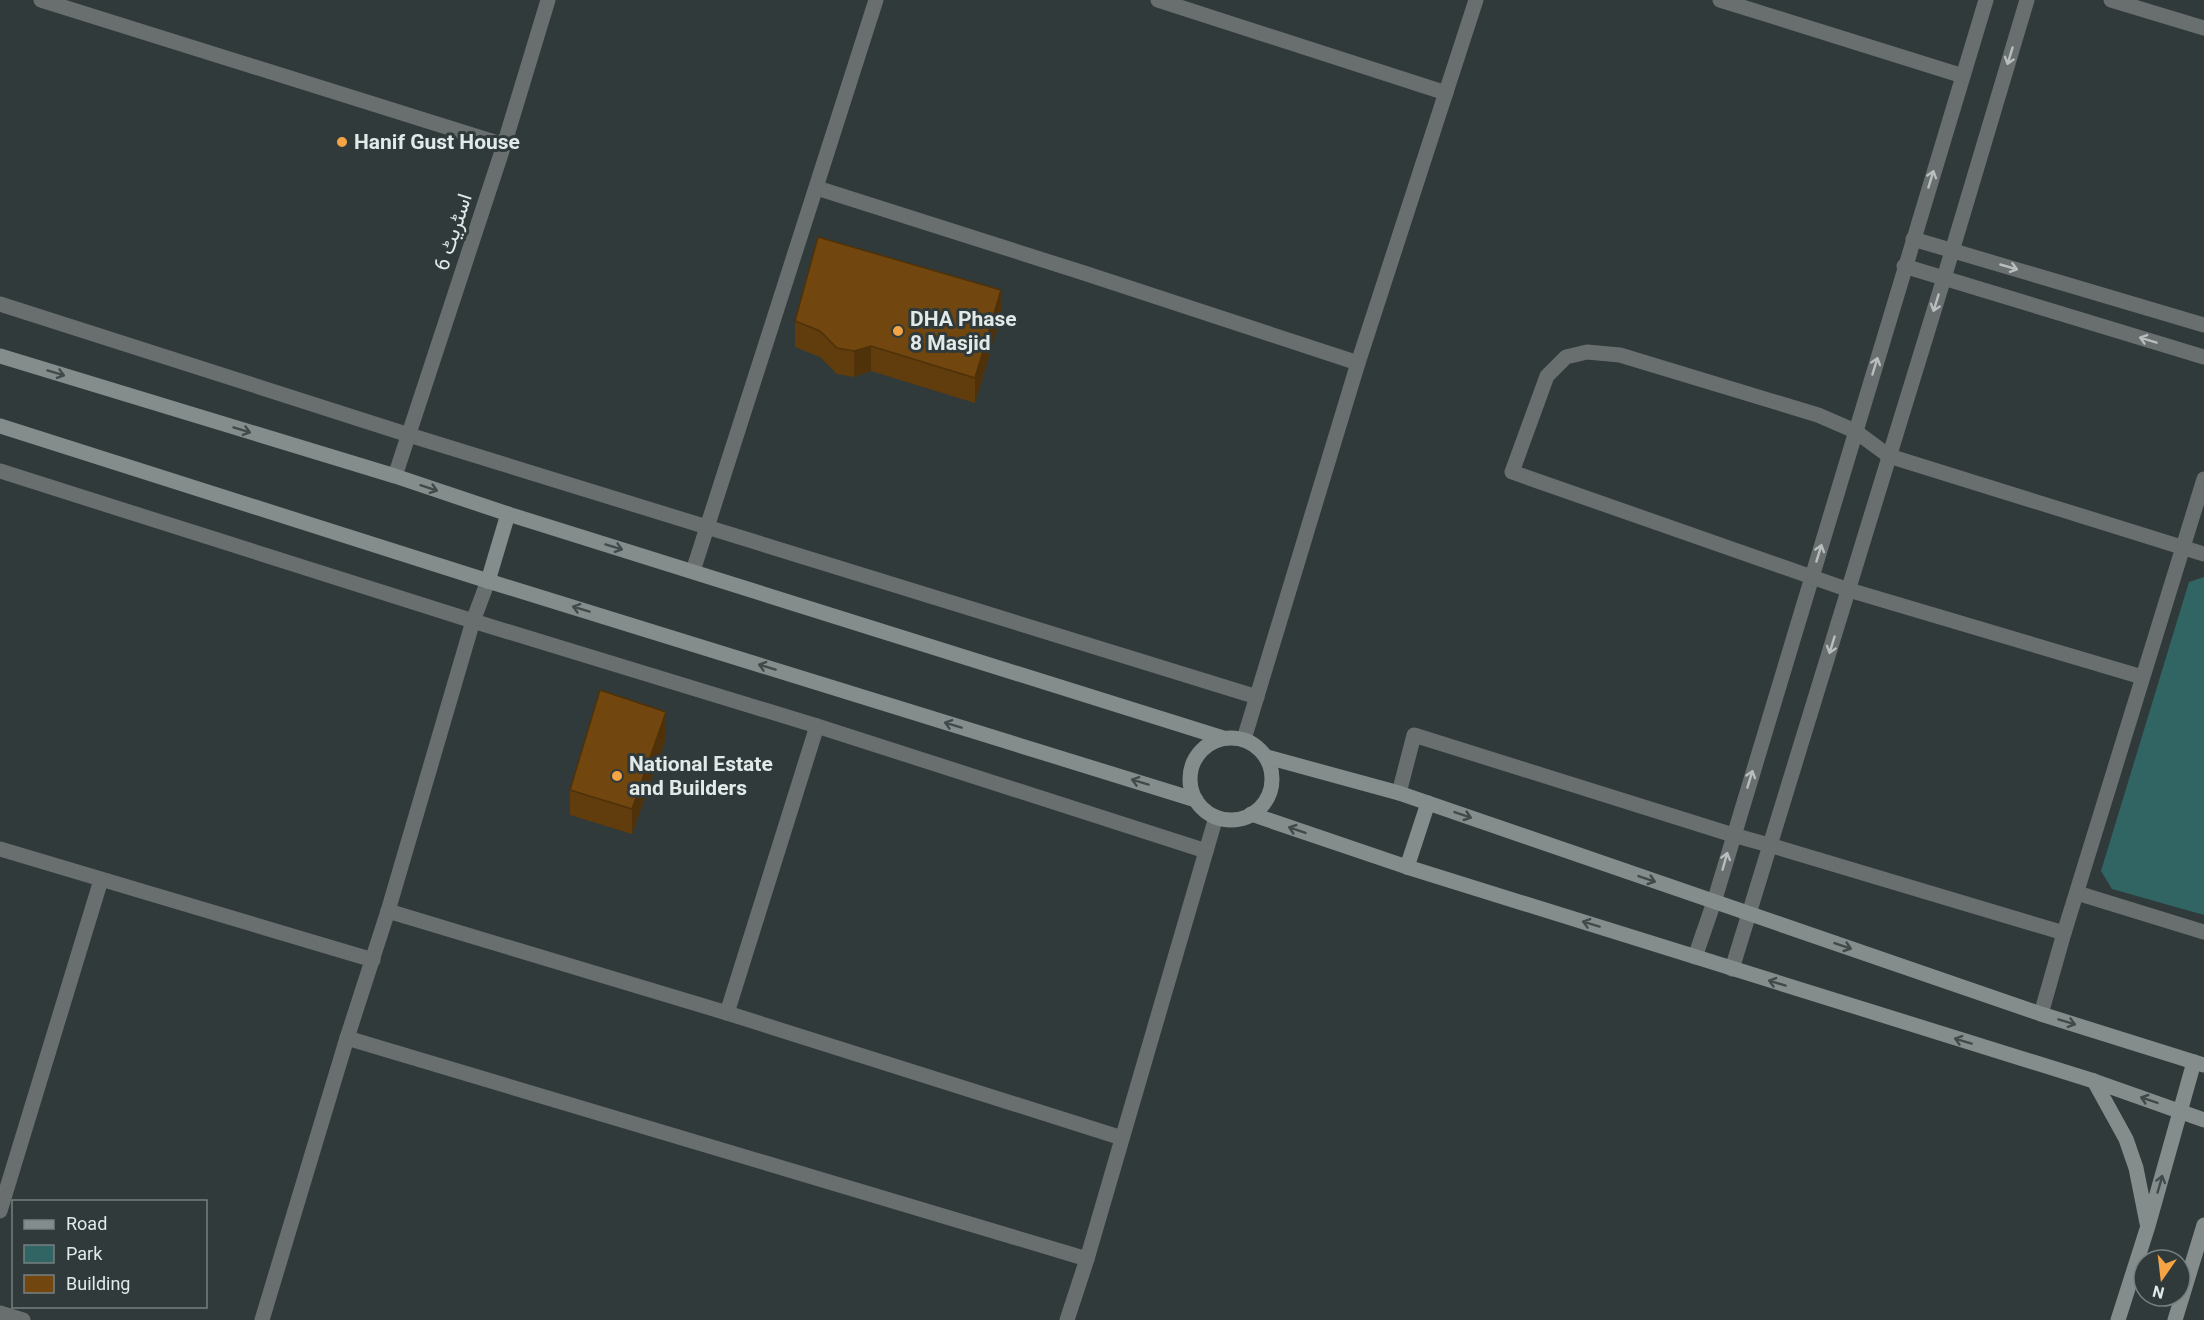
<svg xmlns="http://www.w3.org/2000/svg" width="2204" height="1320" viewBox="0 0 2204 1320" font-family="Roboto,Vazirmatn,sans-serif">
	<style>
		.green { fill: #306563 }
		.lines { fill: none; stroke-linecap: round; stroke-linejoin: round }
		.lane { stroke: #696e6e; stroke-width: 15 }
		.street { stroke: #696e6e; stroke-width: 15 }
		.secondary { stroke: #848c8c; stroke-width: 15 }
		.wall { fill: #613c0d }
		.shaded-wall { fill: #4f310a }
		.building { fill: #71460f; stroke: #4f310a; stroke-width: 1.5 }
		.oneway { stroke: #b8bebe }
		.oneway2 { stroke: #414a4a }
		.poi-dot { fill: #f4a444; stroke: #303a3a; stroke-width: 2 }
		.labels { text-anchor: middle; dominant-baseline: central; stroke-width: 6; stroke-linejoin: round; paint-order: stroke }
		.poi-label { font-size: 21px; font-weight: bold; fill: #e2e9e9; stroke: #303a3a; text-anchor: start }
		.street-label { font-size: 21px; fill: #e2e9e9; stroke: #303a3a }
	</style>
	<rect width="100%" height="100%" fill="#303a3a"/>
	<!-- green -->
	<path class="green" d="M 2204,577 L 2204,915 L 2112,889 L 2101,871 L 2189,582 Z"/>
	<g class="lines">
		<!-- lane -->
		<g class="lane">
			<path d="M 1399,793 L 1414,735 L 1733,835"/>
			<path d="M 1769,845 L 2064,933"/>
		</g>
		<!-- street -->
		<g class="street">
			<path d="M 41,0 L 504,145"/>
			<path d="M 1158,0 L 1446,93"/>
			<path d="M 1720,0 L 1963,76"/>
			<path d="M 2111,0 L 2204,28"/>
			<path d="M 817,188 L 1084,273 L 1358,363"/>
			<path d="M 1913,239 L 2204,325"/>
			<path d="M 1904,266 L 2204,357"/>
			<path d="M 0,304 L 409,435 L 1257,697"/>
			<path d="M 0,471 L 473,621 L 817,726 L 1206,851"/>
			<path d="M 395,476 L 504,145 L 548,0"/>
			<path d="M 693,571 L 876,0"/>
			<path d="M 2142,677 L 1849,590 L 1512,472 L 1547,376 L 1566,357 L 1587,352 L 1620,355 L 1818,415 L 1855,431 L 1889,456 L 2204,554"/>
			<path d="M 1244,739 L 1358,363 L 1476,0"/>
			<path d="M 1733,835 L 1769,845"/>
			<path d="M 0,849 L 373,960"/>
			<path d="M 2077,893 L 2204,932"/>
			<path d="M 388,911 L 727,1013 L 1122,1138"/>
			<path d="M 1695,957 L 1714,902 L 1986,0"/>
			<path d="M 1732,969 L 1944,278 L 2027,0"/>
			<path d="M 727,1013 L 817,726"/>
			<path d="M 2041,1014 L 2064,933 L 2204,479"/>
			<path d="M 347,1038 L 1087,1259"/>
			<path d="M 0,1211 L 101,880"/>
			<path d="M 0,1313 L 23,1320"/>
			<path d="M 262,1320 L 347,1038 L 388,911 L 473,621 L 488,581"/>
			<path d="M 1067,1320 L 1087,1259 L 1216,817"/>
		</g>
		<!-- secondary -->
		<g class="secondary">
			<path d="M 0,356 L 395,476 L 508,514 L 1223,738"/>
			<path d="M 0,426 L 488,581 L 1196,800"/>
			<path d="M 488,581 L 508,514"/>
			<circle cx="1231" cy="779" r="41"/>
			<path d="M 1267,757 L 1399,793 L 2041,1014 L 2204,1065"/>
			<path d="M 1251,814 L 1407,867 L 2094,1081 L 2204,1120"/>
			<path d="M 1407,867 L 1428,803"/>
			<path d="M 2094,1081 L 2126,1139 L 2136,1168 L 2147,1223"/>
			<path d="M 2118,1320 L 2148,1226 L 2194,1062"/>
			<path d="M 2175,1320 L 2204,1225"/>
		</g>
	</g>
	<!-- wall -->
	<g class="wall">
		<path d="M 1001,316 L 975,403 L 871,371 L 854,377 L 837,374 L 820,357 L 795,347 L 795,321 Z"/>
		<path d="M 666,738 L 632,834 L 570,815 L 570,790 Z"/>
	</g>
	<!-- shaded-wall -->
	<g class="shaded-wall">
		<path d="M 1001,290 L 1001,316 L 975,403 L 975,378 Z"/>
		<path d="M 871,346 L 871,371 L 854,377 L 854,351 Z"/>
		<path d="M 666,712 L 666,738 L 632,834 L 632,809 Z"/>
	</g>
	<!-- building -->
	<g class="building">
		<path d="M 818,237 L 1001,290 L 975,378 L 871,346 L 854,351 L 837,348 L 820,331 L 795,321 Z"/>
		<path d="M 600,690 L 666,712 L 632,809 L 570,790 Z"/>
	</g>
	<!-- one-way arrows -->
	<defs><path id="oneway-shaft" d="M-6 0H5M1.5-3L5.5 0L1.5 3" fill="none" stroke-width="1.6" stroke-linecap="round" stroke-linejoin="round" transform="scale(1.5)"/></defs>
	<g class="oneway">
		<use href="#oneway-shaft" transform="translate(2010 56) rotate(107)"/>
		<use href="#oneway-shaft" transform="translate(1931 179) rotate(-73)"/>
		<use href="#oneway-shaft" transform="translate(2009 267) rotate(16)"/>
		<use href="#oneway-shaft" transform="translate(1936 303) rotate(107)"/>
		<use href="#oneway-shaft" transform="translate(2148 340) rotate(-163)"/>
		<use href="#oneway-shaft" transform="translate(1875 366) rotate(-73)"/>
		<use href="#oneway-shaft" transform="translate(1819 553) rotate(-73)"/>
		<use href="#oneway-shaft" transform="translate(1832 645) rotate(107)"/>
		<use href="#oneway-shaft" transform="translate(1750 779) rotate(-73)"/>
		<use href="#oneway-shaft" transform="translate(1725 861) rotate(-74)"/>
	</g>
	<g class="oneway2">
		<use href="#oneway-shaft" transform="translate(56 373) rotate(17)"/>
		<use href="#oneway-shaft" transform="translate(242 430) rotate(17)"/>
		<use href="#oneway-shaft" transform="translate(429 488) rotate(18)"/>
		<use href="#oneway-shaft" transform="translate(614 547) rotate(17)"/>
		<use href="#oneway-shaft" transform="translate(581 609) rotate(-163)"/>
		<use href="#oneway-shaft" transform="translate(767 667) rotate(-163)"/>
		<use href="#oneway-shaft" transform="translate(953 725) rotate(-163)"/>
		<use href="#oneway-shaft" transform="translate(1140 782) rotate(-163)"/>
		<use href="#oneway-shaft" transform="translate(1463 815) rotate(19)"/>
		<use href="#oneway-shaft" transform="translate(1297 830) rotate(-161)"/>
		<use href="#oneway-shaft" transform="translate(1647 879) rotate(19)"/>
		<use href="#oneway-shaft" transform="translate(1591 924) rotate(-163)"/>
		<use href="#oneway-shaft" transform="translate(1843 946) rotate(19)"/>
		<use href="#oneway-shaft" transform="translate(1777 983) rotate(-163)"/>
		<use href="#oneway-shaft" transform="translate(2067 1022) rotate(17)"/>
		<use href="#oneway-shaft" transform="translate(1963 1041) rotate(-163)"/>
		<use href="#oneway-shaft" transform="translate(2149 1100) rotate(-161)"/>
		<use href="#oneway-shaft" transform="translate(2160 1184) rotate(-74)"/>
	</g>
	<!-- markers -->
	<g class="poi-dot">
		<circle cx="342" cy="142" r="6"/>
		<circle cx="898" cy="331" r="6"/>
		<circle cx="617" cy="776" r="6"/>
	</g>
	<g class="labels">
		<!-- poi labels -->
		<g class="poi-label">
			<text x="354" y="142">Hanif Gust House</text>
			<text x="910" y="319">DHA Phase<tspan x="910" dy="24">8 Masjid</tspan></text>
			<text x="629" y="764">National Estate<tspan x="629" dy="24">and Builders</tspan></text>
		</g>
		<!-- street labels -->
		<g class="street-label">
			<text transform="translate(453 232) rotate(-72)">اسٹریٹ 6</text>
		</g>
	</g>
	<!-- legend -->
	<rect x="12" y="1200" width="195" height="108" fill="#303a3a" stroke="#778080" stroke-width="1.5"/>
	<rect x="24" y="1220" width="30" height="9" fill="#848c8c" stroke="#778080" stroke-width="1.5"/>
	<text x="66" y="1230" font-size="18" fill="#e2e9e9">Road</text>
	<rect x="24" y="1245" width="30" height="18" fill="#306563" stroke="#778080" stroke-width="1.5"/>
	<text x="66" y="1260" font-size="18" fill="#e2e9e9">Park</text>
	<rect x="24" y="1275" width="30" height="18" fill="#71460f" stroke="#778080" stroke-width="1.5"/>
	<text x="66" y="1290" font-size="18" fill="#e2e9e9">Building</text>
	<!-- north arrow -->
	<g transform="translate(2162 1278) rotate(194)"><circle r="28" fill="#303a3a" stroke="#778080" stroke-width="1.5"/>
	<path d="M0-4.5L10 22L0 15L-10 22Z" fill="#f4a444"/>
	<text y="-9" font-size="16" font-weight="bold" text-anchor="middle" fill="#e2e9e9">N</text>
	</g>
</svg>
